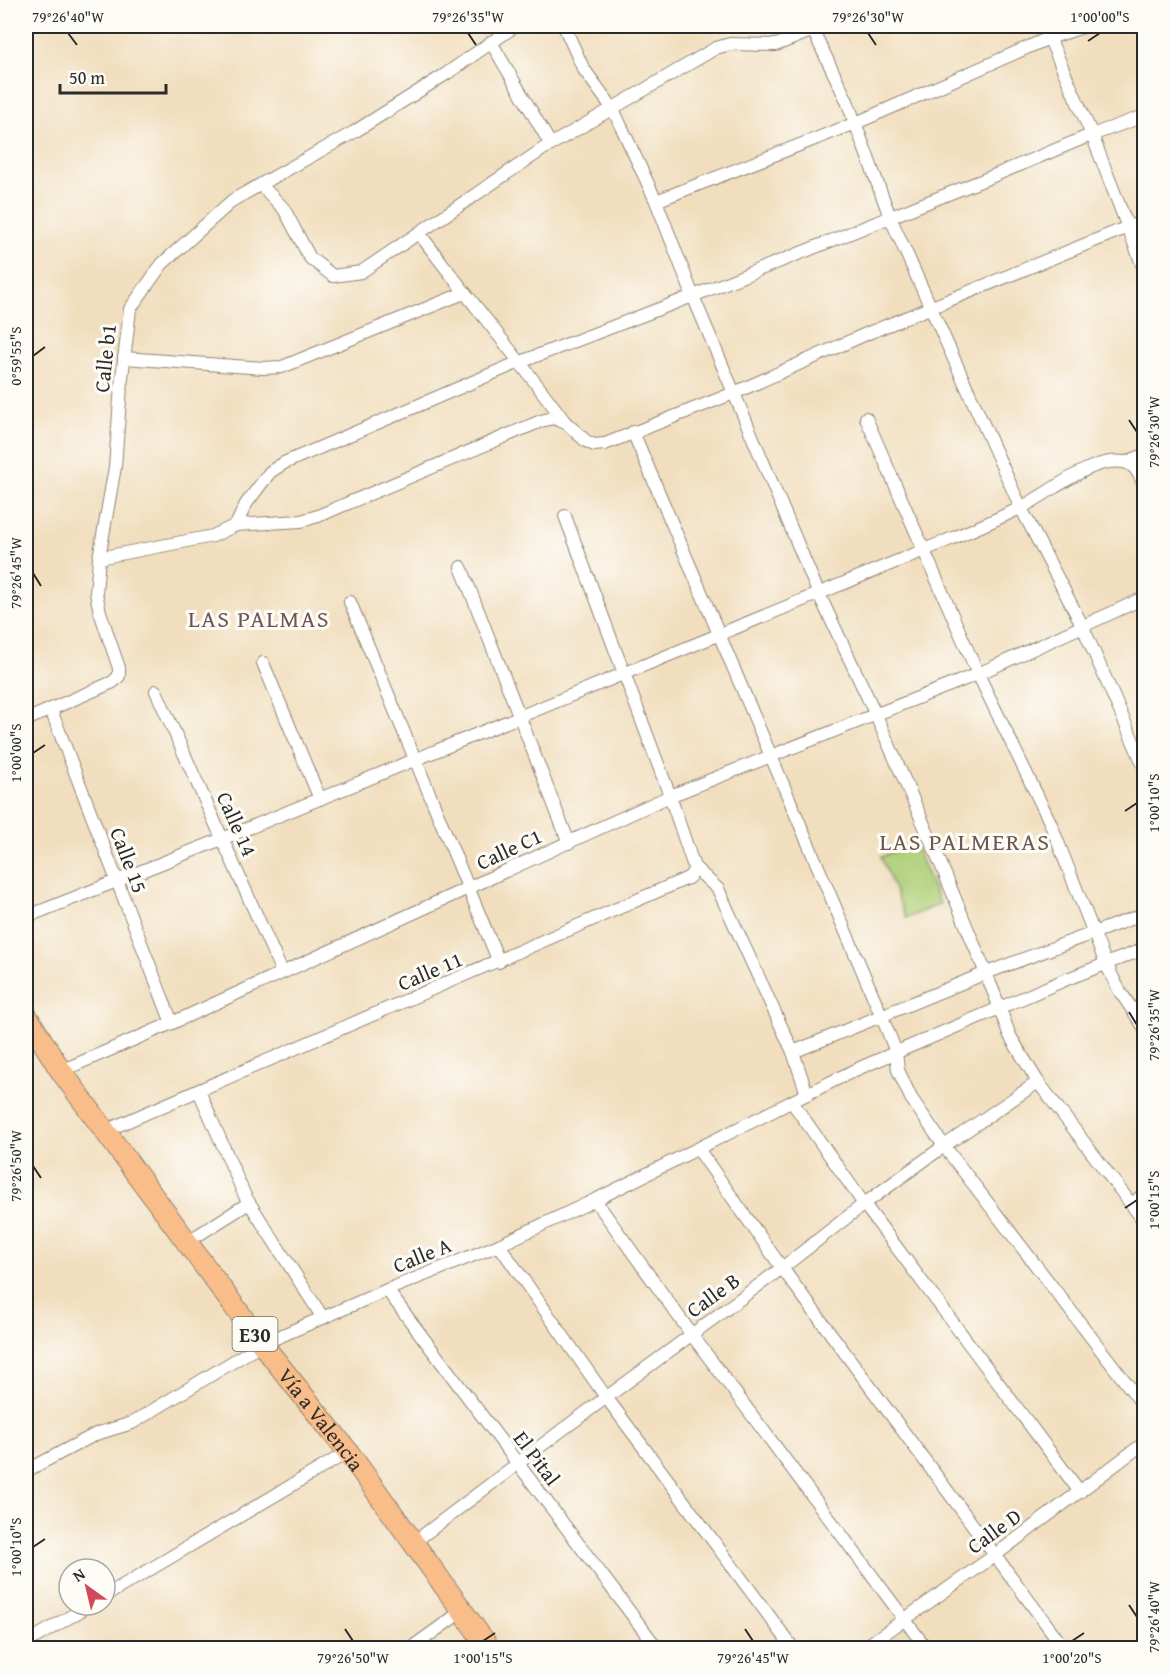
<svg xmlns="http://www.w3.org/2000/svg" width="1170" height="1674" viewBox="0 0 1170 1674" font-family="'Gentium Book Plus',serif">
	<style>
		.green { fill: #aece76; stroke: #6c7c50; stroke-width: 1.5 }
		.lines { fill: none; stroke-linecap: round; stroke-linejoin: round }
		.minor-casing { stroke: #8e8474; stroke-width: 14 }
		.trunk-casing { stroke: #8e8474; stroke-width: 23 }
		.minor { stroke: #fff; stroke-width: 12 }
		.trunk { stroke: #f8bd89; stroke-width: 21 }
		.ticks { fill: none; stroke: #2b2b2b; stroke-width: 2 }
		.labels { text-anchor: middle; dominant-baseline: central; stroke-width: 6; stroke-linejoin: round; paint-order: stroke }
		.shield { fill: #fdfcf7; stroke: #6a6a68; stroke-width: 1.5 }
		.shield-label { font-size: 20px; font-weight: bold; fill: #2b2b2b }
		.street-label { font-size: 21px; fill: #2b2b2b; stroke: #fdfcf7 }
		.quarter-label { font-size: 24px; letter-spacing: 1.5px; fill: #6b5753; stroke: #fdfcf7 }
		.neatline { fill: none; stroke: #2b2b2b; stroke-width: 2 }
		.ticks-label { font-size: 15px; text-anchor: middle; fill: #2b2b2b }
	</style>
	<rect width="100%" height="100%" fill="#fdfcf7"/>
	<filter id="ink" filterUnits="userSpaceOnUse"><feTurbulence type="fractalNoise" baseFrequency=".0167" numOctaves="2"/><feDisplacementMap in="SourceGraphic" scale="12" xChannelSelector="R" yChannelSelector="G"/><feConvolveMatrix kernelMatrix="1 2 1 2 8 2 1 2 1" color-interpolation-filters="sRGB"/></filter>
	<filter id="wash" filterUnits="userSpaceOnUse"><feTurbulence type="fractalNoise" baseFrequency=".008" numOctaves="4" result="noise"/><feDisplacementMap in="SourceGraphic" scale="24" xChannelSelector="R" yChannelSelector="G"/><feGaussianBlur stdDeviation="1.35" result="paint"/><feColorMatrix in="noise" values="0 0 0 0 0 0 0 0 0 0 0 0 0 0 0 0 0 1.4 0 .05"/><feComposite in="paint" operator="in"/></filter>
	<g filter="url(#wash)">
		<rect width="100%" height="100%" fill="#f1debe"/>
		<!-- green -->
		<path class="green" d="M 914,843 L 940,904 L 906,918 L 881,857 Z"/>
	</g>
	<g filter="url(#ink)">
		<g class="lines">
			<defs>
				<g id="minor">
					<path d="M 564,26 L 583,68 L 613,109 L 656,201 L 693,296 L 818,592 L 875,713 L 935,850 L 994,993 L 1010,1036 L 1038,1082 L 1144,1221"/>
					<path d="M 811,26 L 847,101 L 890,217 L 1021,508 L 1082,625 L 1144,766"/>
					<path d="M 1044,26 L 1092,135 L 1144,269"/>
					<path d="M 491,42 L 551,145"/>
					<path d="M 261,185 L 284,209 L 310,258 L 333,276 L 361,272 L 543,149 L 716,48 L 730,44 L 776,45 L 824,26"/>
					<path d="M 656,201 L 856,123 L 1049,38 L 1086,26"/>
					<path d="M 419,233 C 467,297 518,358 565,422"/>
					<path d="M 124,358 L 263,368 L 282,367 L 464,293"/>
					<path d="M 866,418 L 978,674 L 1050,822 L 1106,964 L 1119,990 L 1144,1027"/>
					<path d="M 633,432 L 882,1017 L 896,1052 L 898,1070 L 911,1098 L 944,1146 L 1144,1406"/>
					<path d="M 1126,462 L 1144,455"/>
					<path d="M 236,525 L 301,521 L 318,516 L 541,421 L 553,418 L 566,423 L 586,441 L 594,445 L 605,444 L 734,393 L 866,334 L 1128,227 L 1144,222"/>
					<path d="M 99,558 L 213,536 L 236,525 L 246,504 L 270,472 L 284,463 L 510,366 L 693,296 L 993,176 L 1086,137 L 1144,116"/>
					<path d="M 461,567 L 569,843"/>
					<path d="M 350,602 L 499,962"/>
					<path d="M 263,663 L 320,799"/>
					<path d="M 156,691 L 282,972"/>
					<path d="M 51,710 L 172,1023"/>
					<path d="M 26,720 L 113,682 L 119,676 L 119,668 L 100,612 L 96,593 L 99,558 L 115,467 L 121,386 L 130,309 L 162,264 L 233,200 L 354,132 L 446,74 L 515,26"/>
					<path d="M 694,867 L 718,889 L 793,1052 L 986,973 L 1144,914"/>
					<path d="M 26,917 L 222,839 L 922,551 C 955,537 988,524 1020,508 C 1049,494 1090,457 1123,462 C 1135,463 1139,475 1144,484"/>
					<path d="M 793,1052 L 807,1094"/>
					<path d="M 61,1071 L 172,1023 L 670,796 L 978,674 L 1144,598"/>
					<path d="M 199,1091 L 245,1196 L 323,1318"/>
					<path d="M 792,1102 L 864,1204 L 1080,1492"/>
					<path d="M 105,1131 L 688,878 L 693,873 L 694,867 L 670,796 L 565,516"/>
					<path d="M 698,1149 L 782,1268 L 1064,1648"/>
					<path d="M 595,1200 L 692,1335 L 926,1648"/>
					<path d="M 1132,1204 L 1144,1194"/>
					<path d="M 187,1242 L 249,1203"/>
					<path d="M 499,1245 L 606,1397 L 793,1648"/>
					<path d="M 387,1290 L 657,1648"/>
					<path d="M 26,1471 L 96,1434 L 132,1423 L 262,1344 L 387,1290 L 499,1245 L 595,1200 L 855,1070 L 1067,979 L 1144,949"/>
					<path d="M 413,1543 L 562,1430 L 782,1268 L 864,1204 L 944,1146 L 1038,1082"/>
					<path d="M 105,1596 L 348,1452"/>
					<path d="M 26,1643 L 90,1605"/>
					<path d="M 411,1648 L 461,1612"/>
					<path d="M 864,1648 L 994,1556 L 1144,1443"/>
				</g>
				<g id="trunk">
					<path id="s1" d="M 26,1015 L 61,1071 L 105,1131 L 262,1344 L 348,1452 L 489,1648"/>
				</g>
			</defs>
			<!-- minor casing -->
			<use href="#minor" class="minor-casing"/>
			<!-- trunk casing -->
			<use href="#trunk" class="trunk-casing"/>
			<!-- minor -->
			<use href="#minor" class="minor"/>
			<!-- trunk -->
			<use href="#trunk" class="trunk"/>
		</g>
	</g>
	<!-- ticks -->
	<path class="ticks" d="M 68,33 L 77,45M 468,33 L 476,45M 868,33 L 876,45M 1088,41 L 1100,33M 33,356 L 45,347M 1129,420 L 1137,432M 33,573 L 41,586M 33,753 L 45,745M 1125,811 L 1137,803M 1129,1012 L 1137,1025M 33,1166 L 41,1178M 1125,1208 L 1137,1200M 33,1547 L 45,1539M 1129,1605 L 1137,1617M 345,1629 L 353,1641M 745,1629 L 753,1641M 483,1641 L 495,1633M 1072,1641 L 1084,1633"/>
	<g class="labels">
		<!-- shield labels -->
		<rect class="shield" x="232.5" y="1317" width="45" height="34" rx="4.5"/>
		<g class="shield-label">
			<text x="255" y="1334">E30</text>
		</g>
		<!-- street labels -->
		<g class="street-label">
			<text transform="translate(105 358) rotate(-84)">Calle b1</text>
			<text transform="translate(237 824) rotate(66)">Calle 14</text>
			<text transform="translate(509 849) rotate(-25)">Calle C1</text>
			<text transform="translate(129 860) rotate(69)">Calle 15</text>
			<text transform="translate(430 971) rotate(-23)">Calle 11</text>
			<text transform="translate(422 1255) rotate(-22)">Calle A</text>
			<text transform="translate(713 1295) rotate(-36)">Calle B</text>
			<text stroke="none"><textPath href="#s1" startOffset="501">Vía a Valencia</textPath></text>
			<text transform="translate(537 1458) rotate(53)">El Pital</text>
			<text transform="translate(994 1531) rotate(-36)">Calle D</text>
		</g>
		<!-- quarter labels -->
		<g class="quarter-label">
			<text x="259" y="618">LAS PALMAS</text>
			<text x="965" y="841">LAS PALMERAS</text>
		</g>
	</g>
	<!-- margin -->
	<rect width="1170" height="1674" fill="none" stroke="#fdfcf7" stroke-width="66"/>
	<!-- north arrow -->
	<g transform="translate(87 1587) rotate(326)"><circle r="28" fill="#fdfcf7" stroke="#a9a8a5" stroke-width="1.5"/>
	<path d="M0-4.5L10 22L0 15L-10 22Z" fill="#d1495b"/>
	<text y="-9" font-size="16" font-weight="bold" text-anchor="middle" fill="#2b2b2b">N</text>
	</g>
	<!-- scale -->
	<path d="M60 84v9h106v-9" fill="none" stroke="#2b2b2b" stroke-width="3"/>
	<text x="69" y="84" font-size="18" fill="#2b2b2b" stroke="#fdfcf7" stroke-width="4.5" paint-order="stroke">50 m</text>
	<rect x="33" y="33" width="1104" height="1608" class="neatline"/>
	<g class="ticks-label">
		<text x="68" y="22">79°26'40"W</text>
		<text x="468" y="22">79°26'35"W</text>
		<text x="868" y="22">79°26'30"W</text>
		<text x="1100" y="22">1°00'00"S</text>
		<text transform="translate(16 356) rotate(-90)" y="5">0°59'55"S</text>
		<text transform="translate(1154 432) rotate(-90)" y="5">79°26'30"W</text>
		<text transform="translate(16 573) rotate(-90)" y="5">79°26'45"W</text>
		<text transform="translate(16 753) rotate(-90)" y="5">1°00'00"S</text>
		<text transform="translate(1154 803) rotate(-90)" y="5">1°00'10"S</text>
		<text transform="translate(1154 1025) rotate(-90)" y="5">79°26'35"W</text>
		<text transform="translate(16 1166) rotate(-90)" y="5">79°26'50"W</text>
		<text transform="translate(1154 1200) rotate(-90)" y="5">1°00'15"S</text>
		<text transform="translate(16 1547) rotate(-90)" y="5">1°00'10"S</text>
		<text transform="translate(1154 1617) rotate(-90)" y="5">79°26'40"W</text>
		<text x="353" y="1663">79°26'50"W</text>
		<text x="483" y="1663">1°00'15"S</text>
		<text x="753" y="1663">79°26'45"W</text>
		<text x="1072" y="1663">1°00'20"S</text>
	</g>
</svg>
